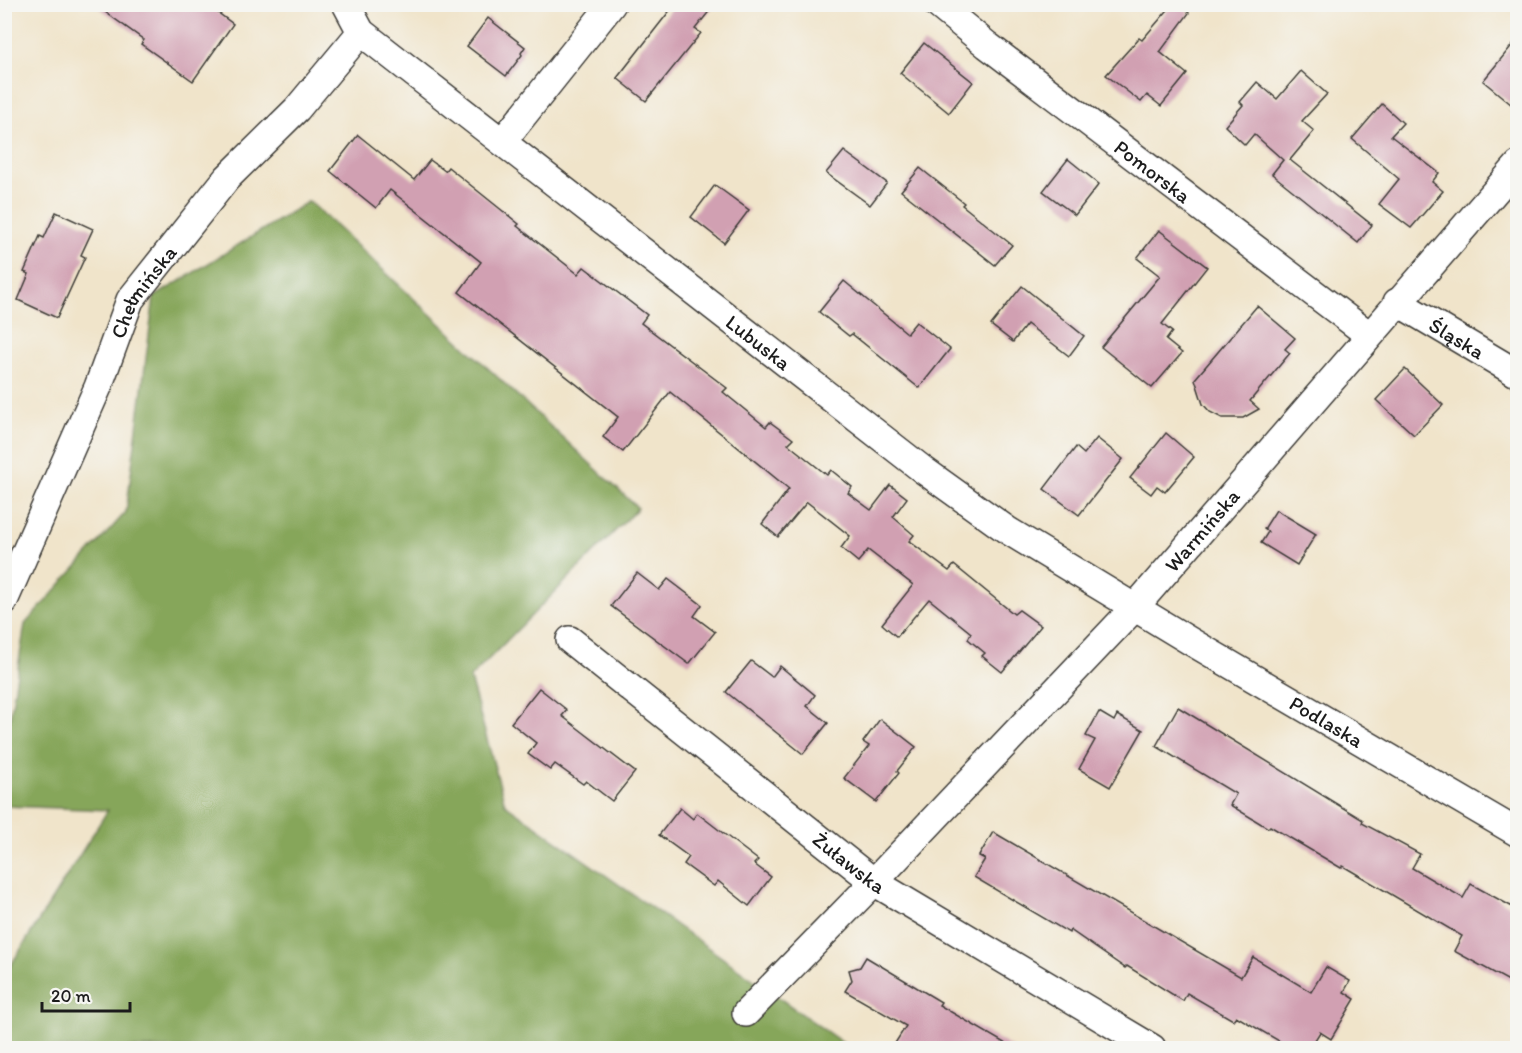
<svg xmlns="http://www.w3.org/2000/svg" width="1522" height="1053" viewBox="0 0 1522 1053" font-family="Itim,sans-serif">
	<style>
		.forest { fill: #86a65a; stroke: #51613b; stroke-width: 1.5 }
		.building { fill: #d1a0b2 }
		.lines { fill: none; stroke-linecap: round; stroke-linejoin: round }
		.minor-casing { stroke: #3c3a36; stroke-width: 30 }
		.minor { stroke: #fff; stroke-width: 27 }
		.labels { text-anchor: middle; dominant-baseline: central; stroke-width: 4.5; stroke-linejoin: round; paint-order: stroke }
		.street-label { font-size: 21px; fill: #1c1c1c; stroke: #f6f6f2 }
	</style>
	<rect width="100%" height="100%" fill="#f6f6f2"/>
	<filter id="ink" filterUnits="userSpaceOnUse"><feTurbulence type="fractalNoise" baseFrequency=".0167" numOctaves="2"/><feDisplacementMap in="SourceGraphic" scale="12" xChannelSelector="R" yChannelSelector="G"/><feConvolveMatrix kernelMatrix="1 2 1 2 8 2 1 2 1" color-interpolation-filters="sRGB"/></filter>
	<filter id="wash" filterUnits="userSpaceOnUse"><feTurbulence type="fractalNoise" baseFrequency=".008" numOctaves="4" result="noise"/><feDisplacementMap in="SourceGraphic" scale="24" xChannelSelector="R" yChannelSelector="G"/><feGaussianBlur stdDeviation="1.35" result="paint"/><feColorMatrix in="noise" values="0 0 0 0 0 0 0 0 0 0 0 0 0 0 0 0 0 1.4 0 .05"/><feComposite in="paint" operator="in"/></filter>
	<g filter="url(#wash)">
		<rect width="100%" height="100%" fill="#f0e4ca"/>
		<!-- forest -->
		<path class="forest" d="M 309,201 L 638,508 L 470,678 L 505,804 L 850,1048 L 5,1048 L 4,976 L 108,810 L 5,806 L 5,749 L 25,624 L 126,512 L 154,297 Z"/>
		<g id="blocks">
			<!-- building -->
			<g class="building">
				<path d="M 94,4 L 206,4 L 233,24 L 193,81 L 141,44 L 144,40 Z"/>
				<path d="M 675,4 L 715,4 L 695,29 L 701,33 L 646,101 L 617,78 Z"/>
				<path d="M 1173,4 L 1178,4 L 1189,13 L 1160,52 L 1187,74 L 1161,106 L 1147,95 L 1141,102 L 1106,75 L 1139,38 L 1142,40 Z"/>
				<path d="M 488,18 L 525,47 L 521,53 L 522,55 L 506,76 L 467,46 Z"/>
				<path d="M 1518,38 L 1518,110 L 1483,81 Z"/>
				<path d="M 924,43 L 973,82 L 949,113 L 900,73 Z"/>
				<path d="M 1301,71 L 1327,94 L 1302,121 L 1314,131 L 1290,160 L 1372,225 L 1358,243 L 1272,174 L 1283,160 L 1254,134 L 1245,145 L 1225,126 L 1243,105 L 1240,102 L 1257,82 L 1277,99 Z"/>
				<path d="M 1382,104 L 1403,123 L 1391,136 L 1439,173 L 1432,182 L 1443,191 L 1411,228 L 1379,204 L 1399,179 L 1352,139 Z"/>
				<path d="M 358,135 L 414,180 L 430,160 L 445,171 L 448,167 L 519,224 L 517,226 L 578,274 L 584,267 L 647,315 L 641,323 L 727,388 L 723,392 L 766,427 L 770,422 L 793,439 L 788,444 L 827,475 L 831,470 L 852,487 L 848,493 L 871,510 L 890,485 L 907,498 L 893,517 L 914,535 L 909,541 L 949,571 L 954,565 L 1014,614 L 1019,610 L 1041,626 L 1002,672 L 982,656 L 985,653 L 968,639 L 971,633 L 929,599 L 897,637 L 882,624 L 913,585 L 868,550 L 858,562 L 841,548 L 850,536 L 807,502 L 778,537 L 762,524 L 789,489 L 670,392 L 623,452 L 603,437 L 618,417 L 459,292 L 481,262 L 390,190 L 376,208 L 330,171 Z"/>
				<path d="M 844,151 L 887,183 L 870,205 L 826,173 Z"/>
				<path d="M 1068,159 L 1099,184 L 1075,215 L 1043,191 Z"/>
				<path d="M 920,168 L 964,203 L 962,205 L 1012,245 L 995,265 L 901,191 Z"/>
				<path d="M 715,185 L 749,210 L 724,243 L 691,217 Z"/>
				<path d="M 56,212 L 93,229 L 81,255 L 85,257 L 57,318 L 18,300 L 29,274 L 24,272 L 40,236 L 44,238 Z"/>
				<path d="M 1159,230 L 1207,267 L 1162,324 L 1172,332 L 1166,340 L 1182,353 L 1152,388 L 1101,347 L 1160,276 L 1137,258 Z"/>
				<path d="M 844,281 L 907,333 L 916,322 L 950,349 L 919,388 L 852,334 L 849,336 L 819,312 Z"/>
				<path d="M 1022,286 L 1084,336 L 1069,356 L 1027,324 L 1013,342 L 991,325 Z"/>
				<path d="M 1257,306 L 1295,338 L 1285,349 L 1290,353 L 1250,401 L 1259,409 L 1243,418 L 1222,418 L 1210,412 L 1203,404 L 1195,379 Z"/>
				<path d="M 1405,369 L 1443,405 L 1414,435 L 1376,400 Z"/>
				<path d="M 1166,433 L 1194,457 L 1165,492 L 1157,486 L 1151,494 L 1130,478 Z"/>
				<path d="M 1097,438 L 1123,459 L 1079,515 L 1044,489 L 1076,447 L 1084,454 Z"/>
				<path d="M 1276,510 L 1316,534 L 1297,565 L 1261,543 L 1268,532 L 1264,529 Z"/>
				<path d="M 637,573 L 659,590 L 668,579 L 702,605 L 694,616 L 715,632 L 689,664 L 611,606 Z"/>
				<path d="M 751,661 L 772,677 L 780,666 L 815,695 L 807,706 L 828,723 L 803,754 L 726,692 Z"/>
				<path d="M 539,688 L 567,710 L 562,716 L 635,772 L 612,801 L 586,781 L 583,784 L 555,764 L 550,770 L 528,754 L 536,743 L 511,723 Z"/>
				<path d="M 1178,707 L 1363,820 L 1362,823 L 1420,854 L 1412,868 L 1463,898 L 1471,884 L 1518,910 L 1518,986 L 1454,951 L 1462,936 L 1343,866 L 1341,868 L 1270,826 L 1268,828 L 1230,805 L 1236,794 L 1156,746 Z"/>
				<path d="M 1099,712 L 1114,721 L 1117,715 L 1143,730 L 1110,787 L 1079,769 L 1095,740 L 1086,736 Z"/>
				<path d="M 880,719 L 916,747 L 897,771 L 899,773 L 876,802 L 844,778 L 869,746 L 863,742 Z"/>
				<path d="M 680,808 L 693,819 L 697,813 L 741,847 L 758,860 L 754,864 L 771,877 L 749,906 L 718,881 L 714,886 L 684,864 L 689,857 L 659,835 Z"/>
				<path d="M 993,832 L 1241,977 L 1253,957 L 1311,992 L 1326,967 L 1350,981 L 1344,992 L 1355,999 L 1331,1039 L 1320,1032 L 1310,1048 L 1291,1048 L 1236,1016 L 1233,1020 L 1187,993 L 1183,1001 L 1127,966 L 1125,968 L 1070,930 L 1069,933 L 974,877 L 985,859 L 979,856 Z"/>
				<path d="M 866,957 L 941,1002 L 939,1005 L 1013,1048 L 892,1048 L 906,1026 L 845,991 L 852,980 L 849,970 L 860,967 Z"/>
			</g>
		</g>
	</g>
	<g filter="url(#ink)">
		<use href="#blocks" fill-opacity="0" stroke="#3c3a36" stroke-width="1.5"/>
		<g class="lines">
			<defs>
				<g id="minor">
					<path id="s1" d="M 346,4 L 361,32 L 922,469 L 1007,530 L 1190,641 L 1518,833"/>
					<path id="s2" d="M 937,4 L 987,45 L 1369,335"/>
					<path d="M 503,141 L 612,4"/>
					<path id="s3" d="M 1397,302 L 1518,374"/>
					<path id="s4" d="M 4,601 L 98,387 L 130,300 L 227,178 L 297,109 L 361,32"/>
					<path id="s5" d="M 570,640 L 874,882 L 1152,1048"/>
					<path id="s6" d="M 746,1013 L 874,882 L 1135,607 L 1518,165"/>
				</g>
			</defs>
			<!-- minor casing -->
			<use href="#minor" class="minor-casing"/>
			<!-- minor -->
			<use href="#minor" class="minor"/>
		</g>
	</g>
	<g class="labels">
		<!-- street labels -->
		<g class="street-label">
			<text stroke="none"><textPath href="#s2" startOffset="273">Pomorska</textPath></text>
			<text stroke="none"><textPath href="#s4" startOffset="340">Chełmińska</textPath></text>
			<text stroke="none"><textPath href="#s3" startOffset="70">Śląska</textPath></text>
			<text stroke="none"><textPath href="#s1" startOffset="536">Lubuska</textPath></text>
			<text stroke="none"><textPath href="#s6" startOffset="664">Warmińska</textPath></text>
			<text stroke="none"><textPath href="#s1" startOffset="1220">Podlaska</textPath></text>
			<text stroke="none"><textPath href="#s5" startOffset="357">Żuławska</textPath></text>
		</g>
	</g>
	<!-- margin -->
	<rect width="1522" height="1053" fill="none" stroke="#f6f6f2" stroke-width="24"/>
	<!-- scale -->
	<path d="M42 1002v9h88v-9" fill="none" stroke="#1c1c1c" stroke-width="3"/>
	<text x="51" y="1002" font-size="18" fill="#1c1c1c" stroke="#f6f6f2" stroke-width="4.5" paint-order="stroke">20 m</text>
</svg>
